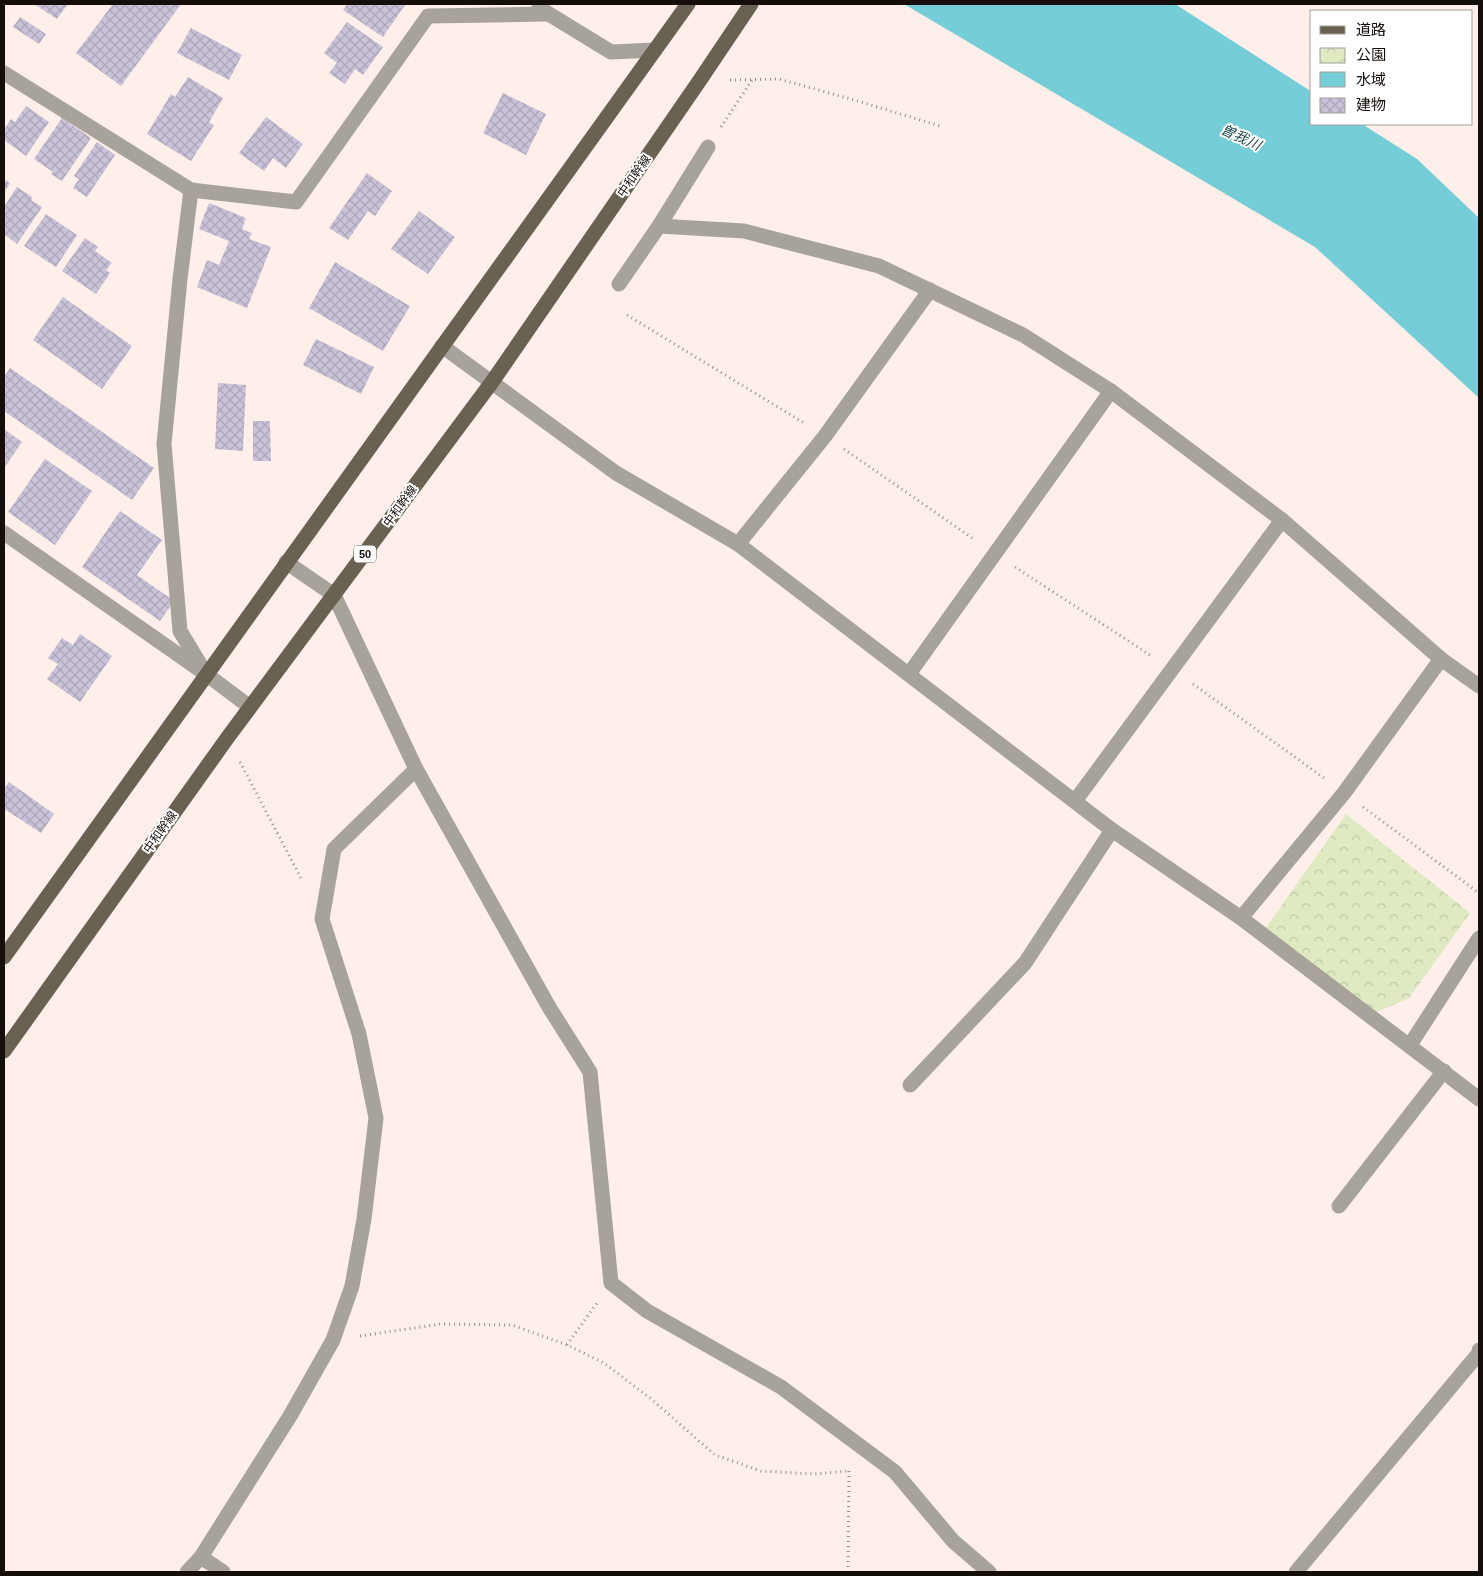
<svg xmlns="http://www.w3.org/2000/svg" width="1483" height="1576" viewBox="0 0 1483 1576" font-family="Arial,'Noto Sans JP',sans-serif">
	<style>
		.park { fill: url(#park-crowns) }
		.water { fill: #74cdd7 }
		.building { fill: url(#building-cross-hatch) }
		.lines { fill: none; stroke-linecap: round; stroke-linejoin: round }
		.path { stroke: #998c88; stroke-width: 3; stroke-dasharray: 1 4; stroke-linecap: butt }
		.minor { stroke: #a8a39a; stroke-width: 15 }
		.major { stroke: #696151; stroke-width: 15 }
		.labels { text-anchor: middle; dominant-baseline: central; stroke-width: 4; stroke-linejoin: round; paint-order: stroke }
		.shield { fill: #fff; stroke: #5c5654; stroke-width: 1 }
		.shield-label { font-size: 11px; font-weight: bold; fill: #160e0b }
		.street-label { font-size: 12px; fill: #160e0b; stroke: #fff }
		.water-label { font-size: 14px; font-style: italic; fill: #214b4f; stroke: #fff }
	</style>
	<defs>
		<pattern id="park-crowns" width="20" height="18" patternUnits="userSpaceOnUse" patternTransform="scale(1.25)"><rect width="20" height="18" fill="#dfeac2"/><path d="M2 6a3 3 0 1 1 6 0M12 15a3 3 0 1 1 6 0" fill="none" stroke="#bfc8a5"/></pattern>
		<pattern id="building-cross-hatch" width="8" height="8" patternUnits="userSpaceOnUse" patternTransform="scale(1.25)"><rect width="8" height="8" fill="#cac2d8"/><path d="M0 0l8 8M0 8l8-8" fill="none" stroke="#ada6b8"/></pattern>
	</defs>
	<rect width="100%" height="100%" fill="#ffefea"/>
	<!-- park -->
	<path class="park" d="M 1346,814 L 1470,913 L 1409,998 L 1377,1012 L 1265,929 Z"/>
	<!-- water -->
	<path class="water" d="M 904,4 L 1175,4 L 1312,92 L 1312,124 L 1362,124 L 1417,159 L 1479,218 L 1479,398 L 1315,247 Z"/>
	<!-- building -->
	<g class="building">
		<path d="M 34,4 L 68,4 L 57,19 Z"/>
		<path d="M 113,4 L 181,4 L 121,86 L 76,53 Z"/>
		<path d="M 347,4 L 403,4 L 405,5 L 383,37 L 343,10 Z"/>
		<path d="M 20,17 L 46,34 L 39,44 L 13,27 Z"/>
		<path d="M 347,22 L 383,47 L 363,75 L 355,69 L 345,84 L 329,73 L 337,63 L 324,53 Z"/>
		<path d="M 191,28 L 242,55 L 229,80 L 177,53 Z"/>
		<path d="M 188,77 L 223,98 L 209,122 L 214,125 L 191,161 L 147,134 L 171,94 L 175,97 Z"/>
		<path d="M 503,93 L 546,114 L 526,155 L 483,133 Z"/>
		<path d="M 26,106 L 49,122 L 26,156 L 4,140 L 4,130 L 11,119 L 15,122 Z"/>
		<path d="M 266,117 L 303,144 L 286,168 L 273,158 L 264,171 L 239,153 Z"/>
		<path d="M 62,118 L 91,138 L 62,181 L 51,174 L 53,172 L 34,159 Z"/>
		<path d="M 97,142 L 115,155 L 87,197 L 73,188 L 79,179 L 74,176 Z"/>
		<path d="M 367,173 L 392,191 L 375,216 L 368,211 L 348,240 L 329,228 Z"/>
		<path d="M 4,179 L 10,183 L 4,193 Z"/>
		<path d="M 17,187 L 32,197 L 31,200 L 42,207 L 17,244 L 4,234 L 4,207 Z"/>
		<path d="M 209,203 L 246,218 L 242,229 L 252,233 L 249,239 L 271,247 L 247,308 L 197,287 L 207,260 L 219,265 L 229,241 L 199,229 Z"/>
		<path d="M 419,211 L 455,237 L 428,274 L 391,249 Z"/>
		<path d="M 46,214 L 77,235 L 56,267 L 24,246 Z"/>
		<path d="M 85,238 L 98,247 L 95,251 L 112,263 L 106,270 L 110,273 L 96,294 L 62,271 Z"/>
		<path d="M 335,262 L 410,306 L 383,351 L 309,308 Z"/>
		<path d="M 63,297 L 132,346 L 102,389 L 33,340 Z"/>
		<path d="M 316,339 L 374,367 L 361,394 L 303,365 Z"/>
		<path d="M 10,368 L 154,468 L 132,500 L 4,411 L 4,377 Z"/>
		<path d="M 218,383 L 246,385 L 243,451 L 215,449 Z"/>
		<path d="M 253,421 L 270,421 L 271,461 L 253,461 Z"/>
		<path d="M 4,429 L 22,442 L 4,468 Z"/>
		<path d="M 45,459 L 92,491 L 55,545 L 8,512 Z"/>
		<path d="M 120,511 L 162,540 L 137,575 L 174,601 L 160,621 L 82,567 Z"/>
		<path d="M 80,634 L 112,656 L 80,702 L 47,679 L 58,664 L 48,658 L 62,638 L 73,645 Z"/>
		<path d="M 9,782 L 54,814 L 41,833 L 6,810 L 4,813 L 4,789 Z"/>
	</g>
	<g class="lines">
		<!-- path -->
		<g class="path">
			<path d="M 730,80 L 779,79 L 858,101 L 940,126"/>
			<path d="M 721,127 L 752,80"/>
			<path d="M 627,315 L 804,423"/>
			<path d="M 844,449 L 975,540"/>
			<path d="M 1015,567 L 1150,655"/>
			<path d="M 1193,684 L 1324,778"/>
			<path d="M 240,762 L 302,880"/>
			<path d="M 1363,807 L 1479,893"/>
			<path d="M 360,1336 L 441,1324 L 512,1325 L 567,1345 L 604,1363 L 650,1398 L 715,1455 L 761,1471 L 815,1474 L 849,1471"/>
			<path d="M 567,1345 L 597,1303"/>
			<path d="M 848,1572 L 849,1471"/>
		</g>
		<!-- minor -->
		<g class="minor">
			<path d="M 539,8 L 611,52 L 655,50"/>
			<path d="M 4,73 L 191,190 L 180,279 L 164,444 L 180,631 L 206,674"/>
			<path d="M 191,190 L 296,202 L 428,16 L 548,14"/>
			<path d="M 659,226 L 744,231 L 879,266 L 1023,335 L 1111,391 L 1282,520 L 1441,659 L 1479,686"/>
			<path d="M 619,284 L 659,226 L 708,147"/>
			<path d="M 442,346 L 616,473 L 738,544 L 1112,830 L 1241,918 L 1479,1099"/>
			<path d="M 4,533 L 206,674 L 250,707"/>
			<path d="M 738,544 L 825,436 L 930,290"/>
			<path d="M 286,562 L 334,595 L 416,769 L 549,1007 L 590,1072 L 611,1283 L 647,1311 L 781,1387 L 895,1472 L 953,1541 L 989,1572"/>
			<path d="M 909,674 L 1111,391"/>
			<path d="M 1075,801 L 1282,520"/>
			<path d="M 1241,918 L 1344,793 L 1441,659"/>
			<path d="M 1410,1045 L 1479,938"/>
			<path d="M 910,1085 L 1025,963 L 1112,830"/>
			<path d="M 1339,1206 L 1444,1071"/>
			<path d="M 201,1557 L 223,1572"/>
			<path d="M 187,1572 L 201,1557 L 290,1416 L 333,1340 L 352,1286 L 364,1219 L 376,1118 L 359,1034 L 322,919 L 334,849 L 416,769"/>
			<path d="M 1296,1572 L 1479,1353 L 1479,1350"/>
		</g>
		<!-- major -->
		<g class="major">
			<path d="M 4,957 L 688,4"/>
			<path d="M 4,1051 L 228,737 L 492,382 L 700,80 L 751,4"/>
		</g>
	</g>
	<g class="labels">
		<!-- shield labels -->
		<rect class="shield" x="354" y="545.5" width="22" height="17" rx="4"/>
		<g class="shield-label">
			<text x="365" y="554">50</text>
		</g>
		<!-- street labels -->
		<g class="street-label">
			<text transform="translate(634 176) rotate(-55)">中和幹線</text>
			<text transform="translate(400 506) rotate(-54)">中和幹線</text>
			<text transform="translate(160 832) rotate(-55)">中和幹線</text>
		</g>
		<!-- water labels -->
		<g class="water-label">
			<text transform="translate(1241 137) rotate(25)">曽我川</text>
		</g>
	</g>
	<!-- border -->
	<rect width="1483" height="1576" fill="none" stroke="#160e0b" stroke-width="10"/>
	<!-- legend -->
	<rect x="1310" y="10" width="162" height="115" fill="#ffffff" stroke="#a29f9d"/>
	<rect x="1320" y="26" width="25" height="8" fill="#696151" stroke="#a29f9d"/>
	<text x="1356" y="35" font-size="15" fill="#160e0b">道路</text>
	<rect x="1320" y="48" width="25" height="15" fill="url(#park-crowns)" stroke="#a29f9d"/>
	<text x="1356" y="60" font-size="15" fill="#160e0b">公園</text>
	<rect x="1320" y="72" width="25" height="15" fill="#74cdd7" stroke="#a29f9d"/>
	<text x="1356" y="85" font-size="15" fill="#160e0b">水域</text>
	<rect x="1320" y="98" width="25" height="15" fill="url(#building-cross-hatch)" stroke="#a29f9d"/>
	<text x="1356" y="110" font-size="15" fill="#160e0b">建物</text>
</svg>
